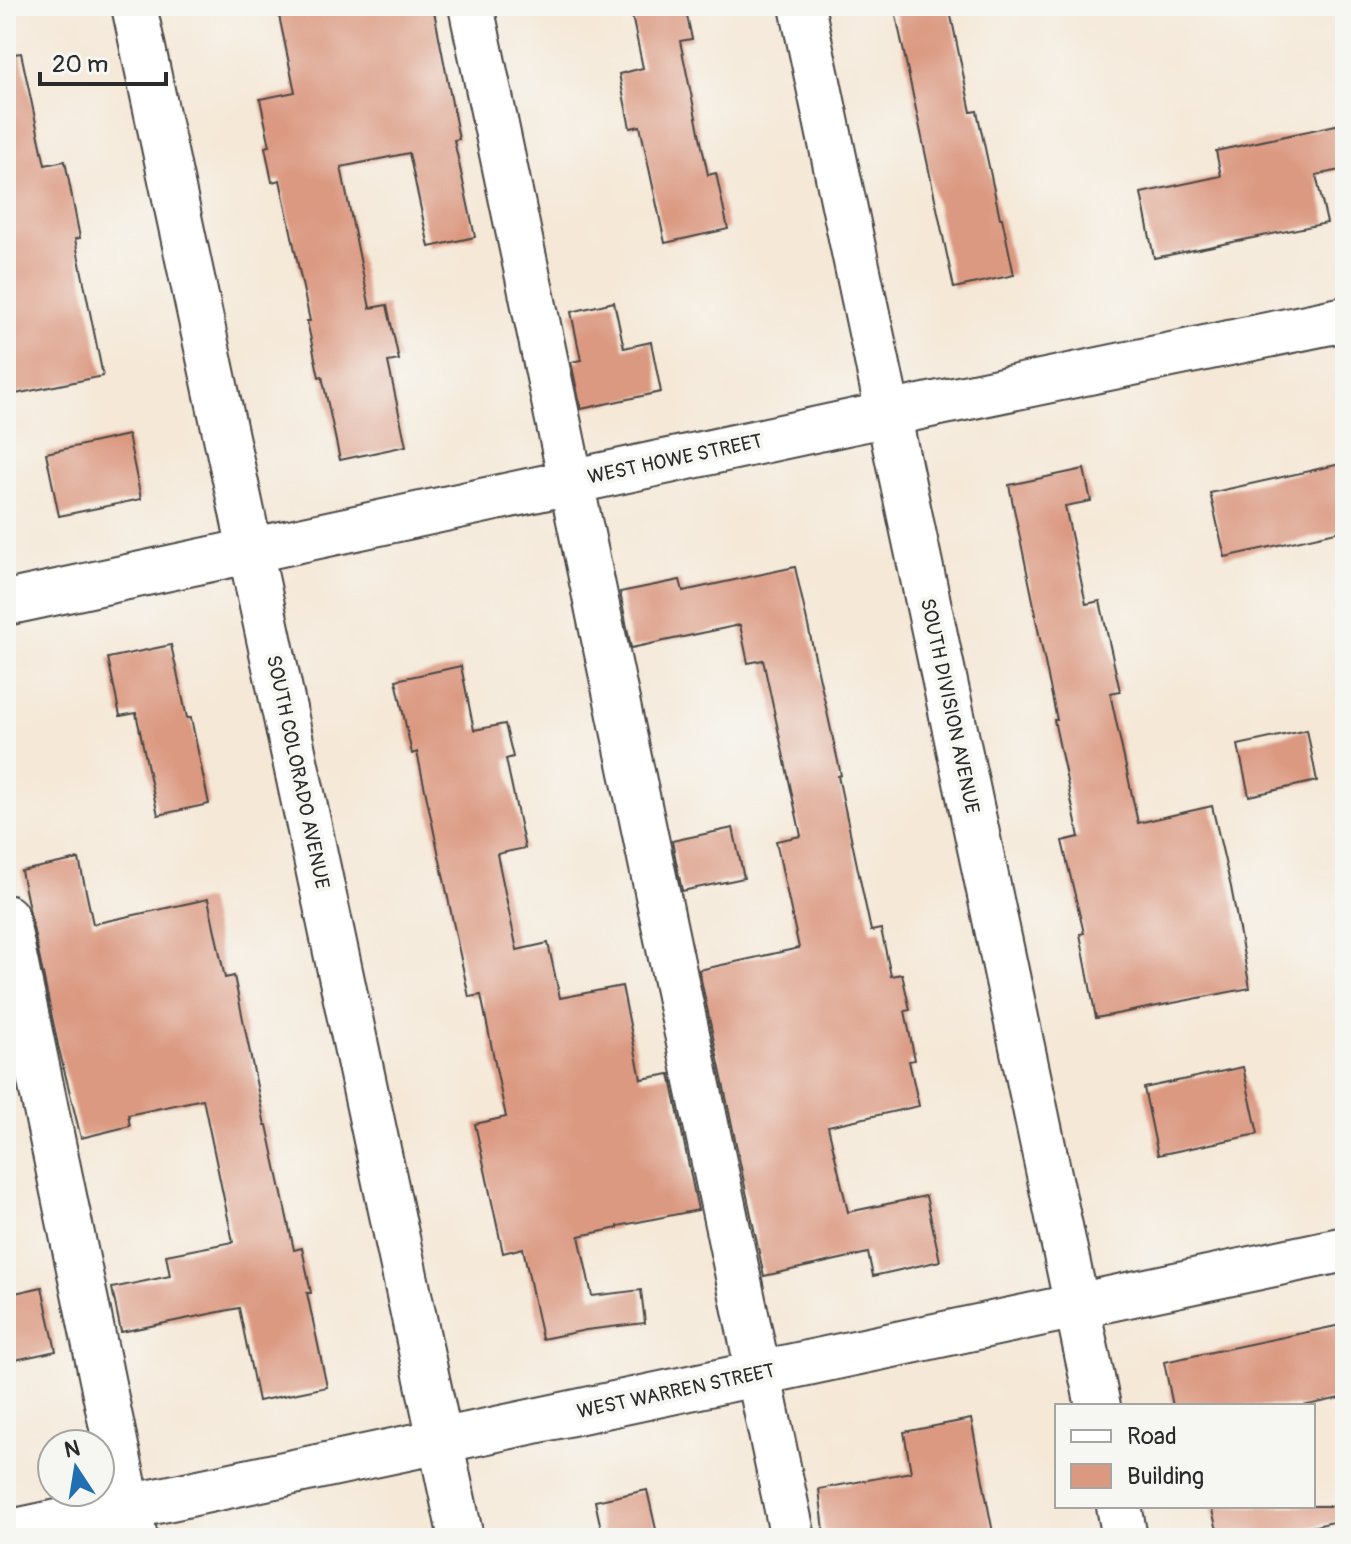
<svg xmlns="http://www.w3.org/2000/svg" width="1351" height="1544" viewBox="0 0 1351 1544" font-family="Pangolin,sans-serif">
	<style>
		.building { fill: #db9981 }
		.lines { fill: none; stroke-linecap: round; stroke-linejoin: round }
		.minor-casing { stroke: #494745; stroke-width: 48 }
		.minor { stroke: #fff; stroke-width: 44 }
		.labels { text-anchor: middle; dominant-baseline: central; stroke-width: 8; stroke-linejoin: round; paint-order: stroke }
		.street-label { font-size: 20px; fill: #2b2b2b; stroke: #f6f6f2 }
	</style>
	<rect width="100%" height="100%" fill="#f6f6f2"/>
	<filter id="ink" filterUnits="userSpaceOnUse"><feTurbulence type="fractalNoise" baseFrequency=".0125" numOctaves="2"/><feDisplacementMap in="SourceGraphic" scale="16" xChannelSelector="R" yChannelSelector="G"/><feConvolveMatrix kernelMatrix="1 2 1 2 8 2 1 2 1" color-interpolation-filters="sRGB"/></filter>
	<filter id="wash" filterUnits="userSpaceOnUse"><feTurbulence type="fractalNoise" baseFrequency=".006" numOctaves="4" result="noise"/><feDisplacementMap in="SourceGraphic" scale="32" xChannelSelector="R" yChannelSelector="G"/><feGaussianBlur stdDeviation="1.8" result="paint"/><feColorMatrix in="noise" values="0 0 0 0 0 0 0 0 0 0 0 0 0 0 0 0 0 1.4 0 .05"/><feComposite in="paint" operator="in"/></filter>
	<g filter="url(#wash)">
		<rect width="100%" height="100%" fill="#f5e8d7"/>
		<g id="blocks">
			<!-- building -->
			<g class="building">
				<path d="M 277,6 L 433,6 L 459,139 L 454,140 L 475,237 L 429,247 L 409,153 L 341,167 L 370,308 L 387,305 L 399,360 L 388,362 L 406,446 L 340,460 L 322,376 L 319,377 L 307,321 L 310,321 L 280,180 L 272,182 L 265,147 L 270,146 L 260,99 L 295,92 Z"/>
				<path d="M 630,6 L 685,6 L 692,39 L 680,41 L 708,175 L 716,173 L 728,229 L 665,243 L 640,126 L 630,128 L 619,74 L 643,68 Z"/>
				<path d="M 894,6 L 949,6 L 971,112 L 977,111 L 1000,218 L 1002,218 L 1014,275 L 954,288 Z"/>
				<path d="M 21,53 L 45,165 L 65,161 L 80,238 L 75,239 L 103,376 L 6,396 L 6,198 L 13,196 L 6,158 L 6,55 Z"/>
				<path d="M 1345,123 L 1345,169 L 1316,175 L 1327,223 L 1154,258 L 1141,193 L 1221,176 L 1216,151 Z"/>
				<path d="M 614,302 L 624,348 L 651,342 L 661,392 L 581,409 L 571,362 L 581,360 L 571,312 Z"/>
				<path d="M 128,435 L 141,499 L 59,516 L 46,453 Z"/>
				<path d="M 1345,463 L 1345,530 L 1225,557 L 1210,493 Z"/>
				<path d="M 1084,469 L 1091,501 L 1065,506 L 1086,604 L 1100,601 L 1120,691 L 1110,693 L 1138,823 L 1212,806 L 1231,887 L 1250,988 L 1096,1018 L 1080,934 L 1084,933 L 1062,841 L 1079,837 L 1054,720 L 1057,720 L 1035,615 L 1036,615 L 1009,485 Z"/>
				<path d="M 795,567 L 841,775 L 838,776 L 871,931 L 881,929 L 891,976 L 902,974 L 910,1010 L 905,1011 L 915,1060 L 909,1061 L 919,1106 L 828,1126 L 848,1212 L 926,1196 L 940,1261 L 873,1276 L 868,1253 L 764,1276 L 699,970 L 799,948 L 776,841 L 801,836 L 763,660 L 748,663 L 740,625 L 631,648 L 620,592 L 680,580 L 683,591 Z"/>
				<path d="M 171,645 L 187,718 L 191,718 L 209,804 L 158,815 L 136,713 L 120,716 L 108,658 Z"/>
				<path d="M 461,666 L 474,730 L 505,724 L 513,757 L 506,759 L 525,848 L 497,854 L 517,950 L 548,943 L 560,998 L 622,986 L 641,1079 L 670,1074 L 698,1210 L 618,1226 L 618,1228 L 579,1236 L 592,1296 L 641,1290 L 645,1323 L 586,1330 L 542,1339 L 523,1248 L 503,1253 L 475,1124 L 506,1117 L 481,995 L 469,997 L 417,752 L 412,754 L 396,680 Z"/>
				<path d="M 1307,730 L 1317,781 L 1249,796 L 1238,745 Z"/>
				<path d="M 733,828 L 744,878 L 682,891 L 672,841 Z"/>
				<path d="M 79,859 L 93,924 L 208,899 L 225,978 L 234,976 L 265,1125 L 267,1125 L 294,1250 L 302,1248 L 311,1293 L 307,1293 L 327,1387 L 258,1401 L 239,1308 L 121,1332 L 112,1288 L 170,1276 L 166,1255 L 233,1242 L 203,1099 L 128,1115 L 130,1126 L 81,1138 L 58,1045 L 21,871 Z"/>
				<path d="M 1243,1067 L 1258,1134 L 1158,1155 L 1144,1088 Z"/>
				<path d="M 42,1287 L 56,1351 L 6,1362 L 6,1295 Z"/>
				<path d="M 1341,1325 L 1345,1343 L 1345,1397 L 1303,1406 L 1173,1406 L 1164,1362 Z"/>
				<path d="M 971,1419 L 994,1538 L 825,1538 L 819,1489 L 911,1472 L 904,1432 Z"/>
				<path d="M 647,1490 L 658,1538 L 603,1538 L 595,1501 Z"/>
				<path d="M 1211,1506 L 1340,1506 L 1342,1520 L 1263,1538 L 1219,1538 Z"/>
			</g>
		</g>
	</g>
	<g filter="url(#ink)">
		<use href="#blocks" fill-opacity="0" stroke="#494745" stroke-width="2"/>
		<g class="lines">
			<defs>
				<g id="minor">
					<path d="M 134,6 L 461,1538"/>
					<path d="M 471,6 L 793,1538"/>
					<path d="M 802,6 L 1098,1406"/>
					<path d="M 6,603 L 930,405 L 1345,319"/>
					<path d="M 6,917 L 135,1538"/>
					<path d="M 1119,1506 L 1125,1538"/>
					<path d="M 6,1533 L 1345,1249"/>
				</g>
			</defs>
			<!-- minor casing -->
			<use href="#minor" class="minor-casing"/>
			<!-- minor -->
			<use href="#minor" class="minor"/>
		</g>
	</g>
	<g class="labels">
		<!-- street labels -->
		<g class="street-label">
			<text transform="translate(675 459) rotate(-12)">WEST HOWE STREET</text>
			<text transform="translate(950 706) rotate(78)">SOUTH DIVISION AVENUE</text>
			<text transform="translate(298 772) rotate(78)">SOUTH COLORADO AVENUE</text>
			<text transform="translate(676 1391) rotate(-12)">WEST WARREN STREET</text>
		</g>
	</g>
	<!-- margin -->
	<rect width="1351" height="1544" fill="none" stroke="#f6f6f2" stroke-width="32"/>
	<!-- legend -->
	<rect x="1055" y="1404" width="260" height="104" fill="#f6f6f2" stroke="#a5a5a2" stroke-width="2"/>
	<rect x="1071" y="1430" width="40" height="12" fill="#ffffff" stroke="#a5a5a2" stroke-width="2"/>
	<text x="1127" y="1444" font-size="24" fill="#2b2b2b">Road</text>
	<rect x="1071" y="1464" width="40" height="24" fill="#db9981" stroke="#a5a5a2" stroke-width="2"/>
	<text x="1127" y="1484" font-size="24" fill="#2b2b2b">Building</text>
	<!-- north arrow -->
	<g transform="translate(76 1468) rotate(348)"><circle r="38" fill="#f6f6f2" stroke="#a5a5a2" stroke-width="2"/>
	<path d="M0-6L14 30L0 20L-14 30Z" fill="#1f6fb2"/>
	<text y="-12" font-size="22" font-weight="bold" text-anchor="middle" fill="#2b2b2b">N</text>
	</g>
	<!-- scale -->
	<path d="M40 72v12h126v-12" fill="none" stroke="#2b2b2b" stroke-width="4"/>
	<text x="52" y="72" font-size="24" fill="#2b2b2b" stroke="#f6f6f2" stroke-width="6" paint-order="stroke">20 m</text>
</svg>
